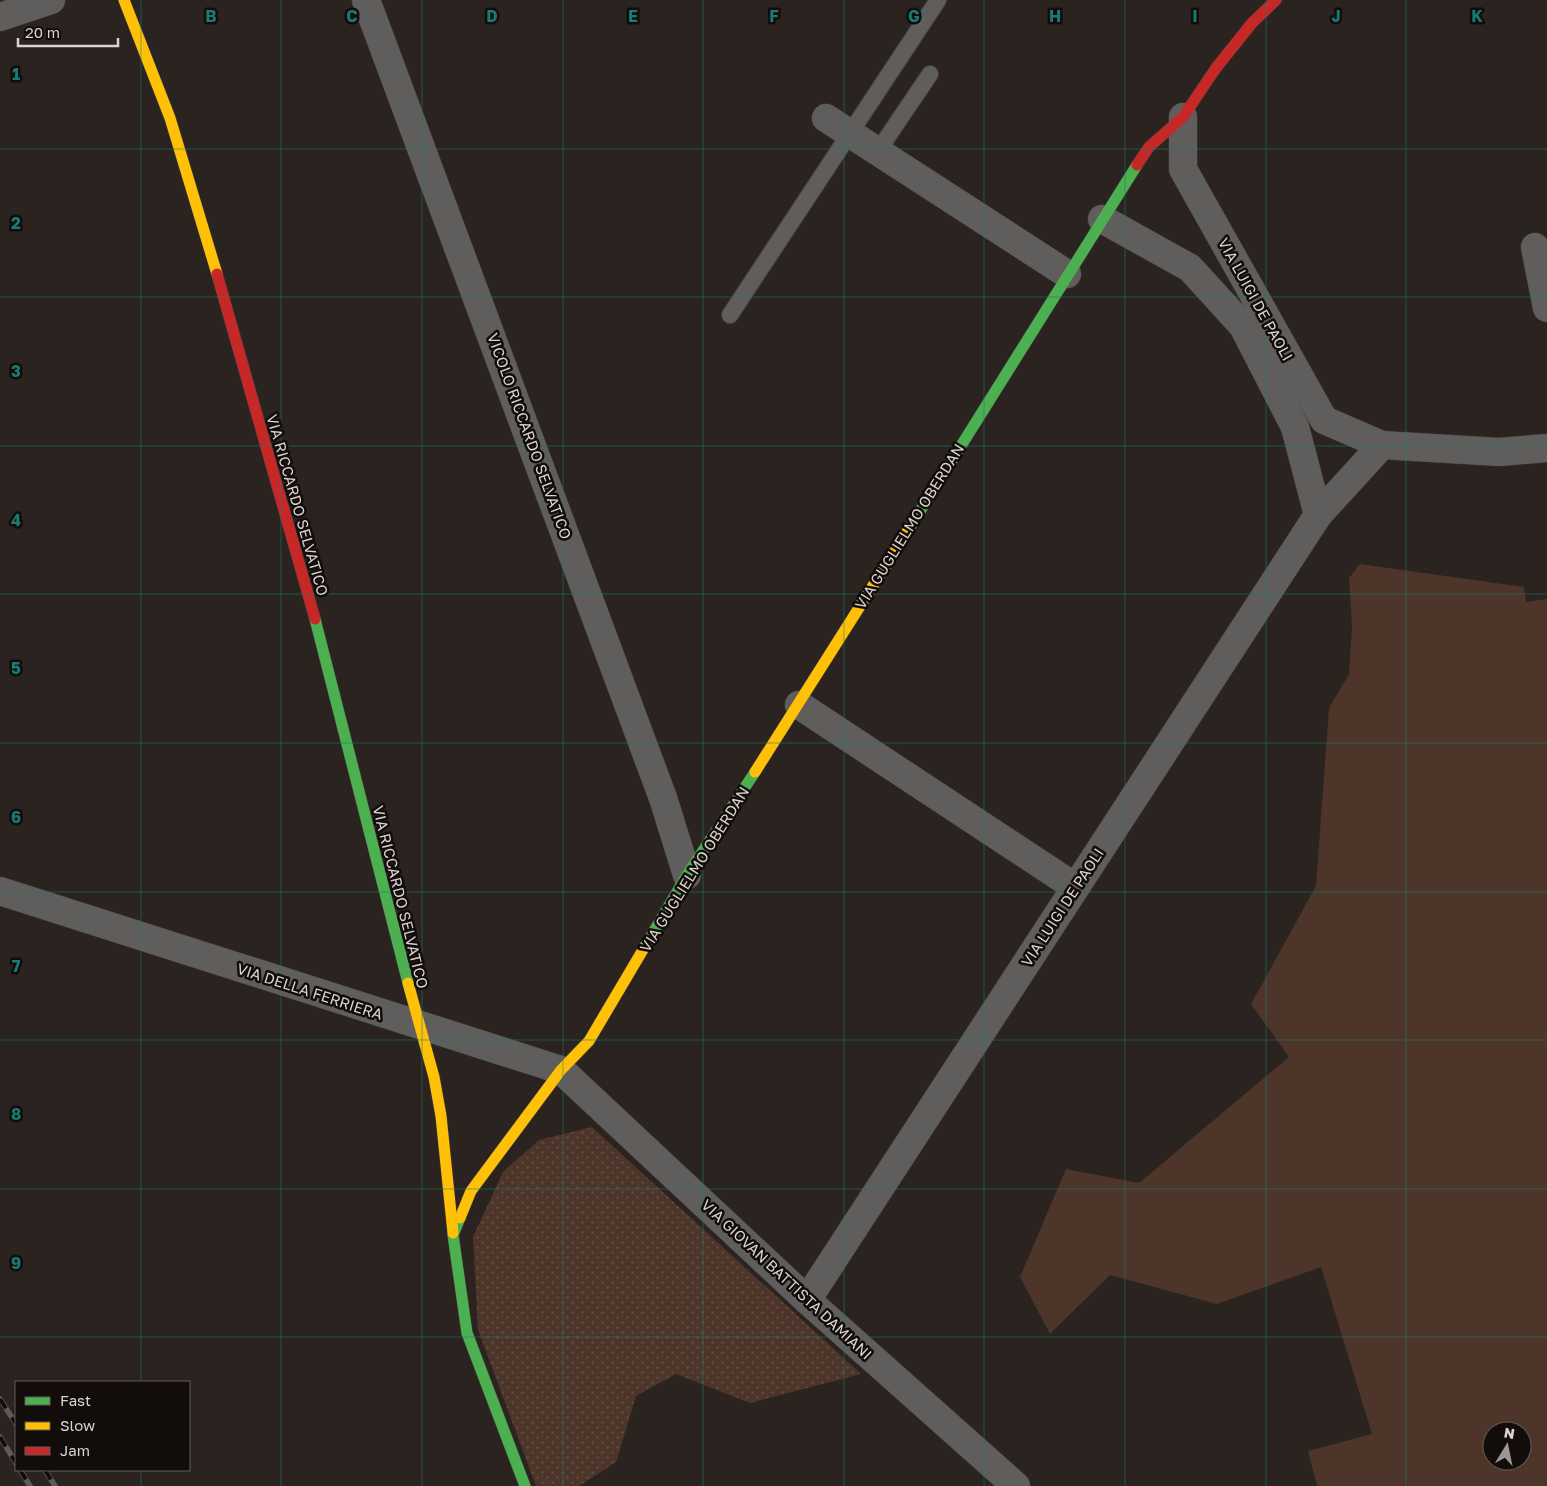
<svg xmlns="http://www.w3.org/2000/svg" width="1547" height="1486" viewBox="0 0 1547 1486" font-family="'Golos Text',sans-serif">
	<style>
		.grass { fill: #4d352a; fill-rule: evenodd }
		.garden { fill: url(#garden-dots) }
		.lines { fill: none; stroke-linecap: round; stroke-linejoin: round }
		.lane-casing { stroke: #45403d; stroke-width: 18 }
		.street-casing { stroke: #45403d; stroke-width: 29 }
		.fast-casing { stroke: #45403d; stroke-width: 12 }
		.slow-casing { stroke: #45403d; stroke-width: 12 }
		.jam-casing { stroke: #45403d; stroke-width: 12 }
		.lane { stroke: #605e5c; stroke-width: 16 }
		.street { stroke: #605e5c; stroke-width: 28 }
		.fast { stroke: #4caf50; stroke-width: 11 }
		.slow { stroke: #ffc107; stroke-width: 11 }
		.jam { stroke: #c62828; stroke-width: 11 }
		.rail-casing { stroke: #5d5a58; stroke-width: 5.5 }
		.rail { stroke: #120d0b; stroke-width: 4; stroke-dasharray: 11; stroke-linecap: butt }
		.grid { fill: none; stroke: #197b73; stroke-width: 1; stroke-opacity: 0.55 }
		.labels { text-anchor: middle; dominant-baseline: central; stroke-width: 5; stroke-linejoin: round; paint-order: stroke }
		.street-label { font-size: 15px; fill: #dad3cf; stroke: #120d0b }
		.grid-label { font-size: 16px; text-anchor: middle; font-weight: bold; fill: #197b73; stroke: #120d0b; stroke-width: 5; stroke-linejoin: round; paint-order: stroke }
	</style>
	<defs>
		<pattern id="garden-dots" width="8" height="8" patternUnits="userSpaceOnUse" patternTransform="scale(1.25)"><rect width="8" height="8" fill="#4d352a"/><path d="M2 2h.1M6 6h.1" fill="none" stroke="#665148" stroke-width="1.8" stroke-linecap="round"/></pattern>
	</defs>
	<rect width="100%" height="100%" fill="#2a2320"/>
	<!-- grass -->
	<path class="grass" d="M 1360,564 L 1524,587 L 1526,602 L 1547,599 L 1547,1486 L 1317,1486 L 1308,1451 L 1372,1434 L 1321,1267 L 1217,1304 L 1110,1275 L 1050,1334 L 1020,1277 L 1066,1169 L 1139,1183 L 1289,1057 L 1251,1004 L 1316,886 L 1329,708 L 1349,674 L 1352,627 L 1349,578 ZM 1492,1431 L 1522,1431 L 1522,1461 L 1492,1461 Z"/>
	<!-- garden -->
	<path class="garden" d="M 592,1127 L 861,1374 L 750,1403 L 676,1374 L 636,1396 L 616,1462 L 579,1486 L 536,1486 L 478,1330 L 473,1237 L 503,1172 L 539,1140 Z"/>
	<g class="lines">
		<defs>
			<g id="lane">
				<path d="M 878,151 L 930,74"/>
				<path d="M 730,315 L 938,0"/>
			</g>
			<g id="street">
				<path d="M 366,0 L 663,798 L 687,875"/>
				<path d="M 0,17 L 51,0"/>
				<path d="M 1183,117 L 1183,169 L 1324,420 L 1382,445 L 1499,452 L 1547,448"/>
				<path d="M 826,118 L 1067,274"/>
				<path d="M 1102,219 L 1190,268 L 1243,326 L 1295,427 L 1318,515"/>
				<path d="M 1535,247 L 1547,308"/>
				<path d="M 799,705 L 1075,887"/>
				<path d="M 0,891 L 561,1070 L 807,1300 L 1016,1486"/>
				<path d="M 807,1300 L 1318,515 L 1382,445"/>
			</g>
			<g id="fast">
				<path d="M 907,532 L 1137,165"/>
				<path d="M 315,619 L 408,983"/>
				<path d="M 644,948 L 687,875 L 755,772"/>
				<path d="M 460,1218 L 453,1235 L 467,1333 L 525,1486"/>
			</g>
			<g id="slow">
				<path d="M 124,0 L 170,118 L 217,274"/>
				<path d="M 755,772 L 907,532"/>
				<path d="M 408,983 L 434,1077 L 441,1116 L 453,1233"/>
				<path d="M 460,1218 L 471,1191 L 561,1070 L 589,1041 L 644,948"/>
			</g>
			<g id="jam">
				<path d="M 1137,165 L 1149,147 L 1183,117 L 1216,68 L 1252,23 L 1276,0"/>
				<path d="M 217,274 L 315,619"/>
			</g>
		</defs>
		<!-- lane casing -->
		<use href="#lane" class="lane-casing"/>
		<!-- street casing -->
		<use href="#street" class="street-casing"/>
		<!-- fast casing -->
		<use href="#fast" class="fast-casing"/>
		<!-- slow casing -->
		<use href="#slow" class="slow-casing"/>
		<!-- jam casing -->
		<use href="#jam" class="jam-casing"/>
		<!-- lane -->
		<use href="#lane" class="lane"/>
		<!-- street -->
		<use href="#street" class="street"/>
		<!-- fast -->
		<use href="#fast" class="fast"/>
		<!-- slow -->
		<use href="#slow" class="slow"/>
		<!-- jam -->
		<use href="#jam" class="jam"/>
		<defs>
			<g id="rail">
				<path d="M 0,1399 L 16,1424"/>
				<path d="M 0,1437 L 16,1463"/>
				<path d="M 20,1470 L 30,1486"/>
				<path d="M 45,1470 L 55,1486"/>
			</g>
		</defs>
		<!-- rail casing -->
		<use href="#rail" class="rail-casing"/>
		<!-- rail -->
		<use href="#rail" class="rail"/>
	</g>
	<!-- grid -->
	<path class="grid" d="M 141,0 L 141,1382M 281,0 L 281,1486M 422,0 L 422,1486M 563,0 L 563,1486M 703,0 L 703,1486M 844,0 L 844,1486M 984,0 L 984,1486M 1125,0 L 1125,1486M 1266,0 L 1266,1486M 1406,0 L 1406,1486M 0,149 L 1547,149M 0,297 L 1547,297M 0,446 L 1547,446M 0,594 L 1547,594M 0,743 L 1547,743M 0,892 L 1547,892M 0,1040 L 1547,1040M 0,1189 L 1547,1189M 0,1337 L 1547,1337M 141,1470 L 141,1486"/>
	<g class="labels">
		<!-- street labels -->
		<g class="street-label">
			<text transform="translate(1256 299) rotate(61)">VIA LUIGI DE PAOLI</text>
			<text transform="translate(530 436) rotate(70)">VICOLO RICCARDO SELVATICO</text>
			<text transform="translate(298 505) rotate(74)">VIA RICCARDO SELVATICO</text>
			<text transform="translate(909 526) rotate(-58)">VIA GUGLIELMO OBERDAN</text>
			<text transform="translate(694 869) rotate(-58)">VIA GUGLIELMO OBERDAN</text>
			<text transform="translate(401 897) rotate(76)">VIA RICCARDO SELVATICO</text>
			<text transform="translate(1062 907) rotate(-57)">VIA LUIGI DE PAOLI</text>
			<text transform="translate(310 991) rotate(18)">VIA DELLA FERRIERA</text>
			<text transform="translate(787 1279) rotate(43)">VIA GIOVAN BATTISTA DAMIANI</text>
		</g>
	</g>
	<g class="grid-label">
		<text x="211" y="22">B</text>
		<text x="352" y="22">C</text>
		<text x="492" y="22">D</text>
		<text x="633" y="22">E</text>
		<text x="774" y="22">F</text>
		<text x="914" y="22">G</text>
		<text x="1055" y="22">H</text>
		<text x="1195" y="22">I</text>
		<text x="1336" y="22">J</text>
		<text x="1477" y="22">K</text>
		<text x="16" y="80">1</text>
		<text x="16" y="229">2</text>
		<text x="16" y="377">3</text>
		<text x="16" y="526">4</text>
		<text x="16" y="674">5</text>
		<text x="16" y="823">6</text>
		<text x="16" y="972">7</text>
		<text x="16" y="1120">8</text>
		<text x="16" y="1269">9</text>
	</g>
	<!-- legend -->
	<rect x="15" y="1381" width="175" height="90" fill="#120d0b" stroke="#625c59"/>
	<rect x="25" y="1397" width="25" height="8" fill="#4caf50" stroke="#625c59"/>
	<text x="60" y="1406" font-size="15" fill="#dad3cf">Fast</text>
	<rect x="25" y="1422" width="25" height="8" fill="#ffc107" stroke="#625c59"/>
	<text x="60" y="1431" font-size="15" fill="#dad3cf">Slow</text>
	<rect x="25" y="1447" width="25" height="8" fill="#c62828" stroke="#625c59"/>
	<text x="60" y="1456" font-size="15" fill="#dad3cf">Jam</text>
	<!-- north arrow -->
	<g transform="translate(1507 1446) rotate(10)"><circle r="24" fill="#120d0b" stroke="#625c59"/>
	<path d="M0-4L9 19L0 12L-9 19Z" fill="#9c9592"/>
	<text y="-8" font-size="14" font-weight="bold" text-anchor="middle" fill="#dad3cf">N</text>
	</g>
	<!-- scale -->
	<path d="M18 38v8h100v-8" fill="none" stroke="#dad3cf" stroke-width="2.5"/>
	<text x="25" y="38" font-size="15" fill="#dad3cf" stroke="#120d0b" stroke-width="4" paint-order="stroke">20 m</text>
</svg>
